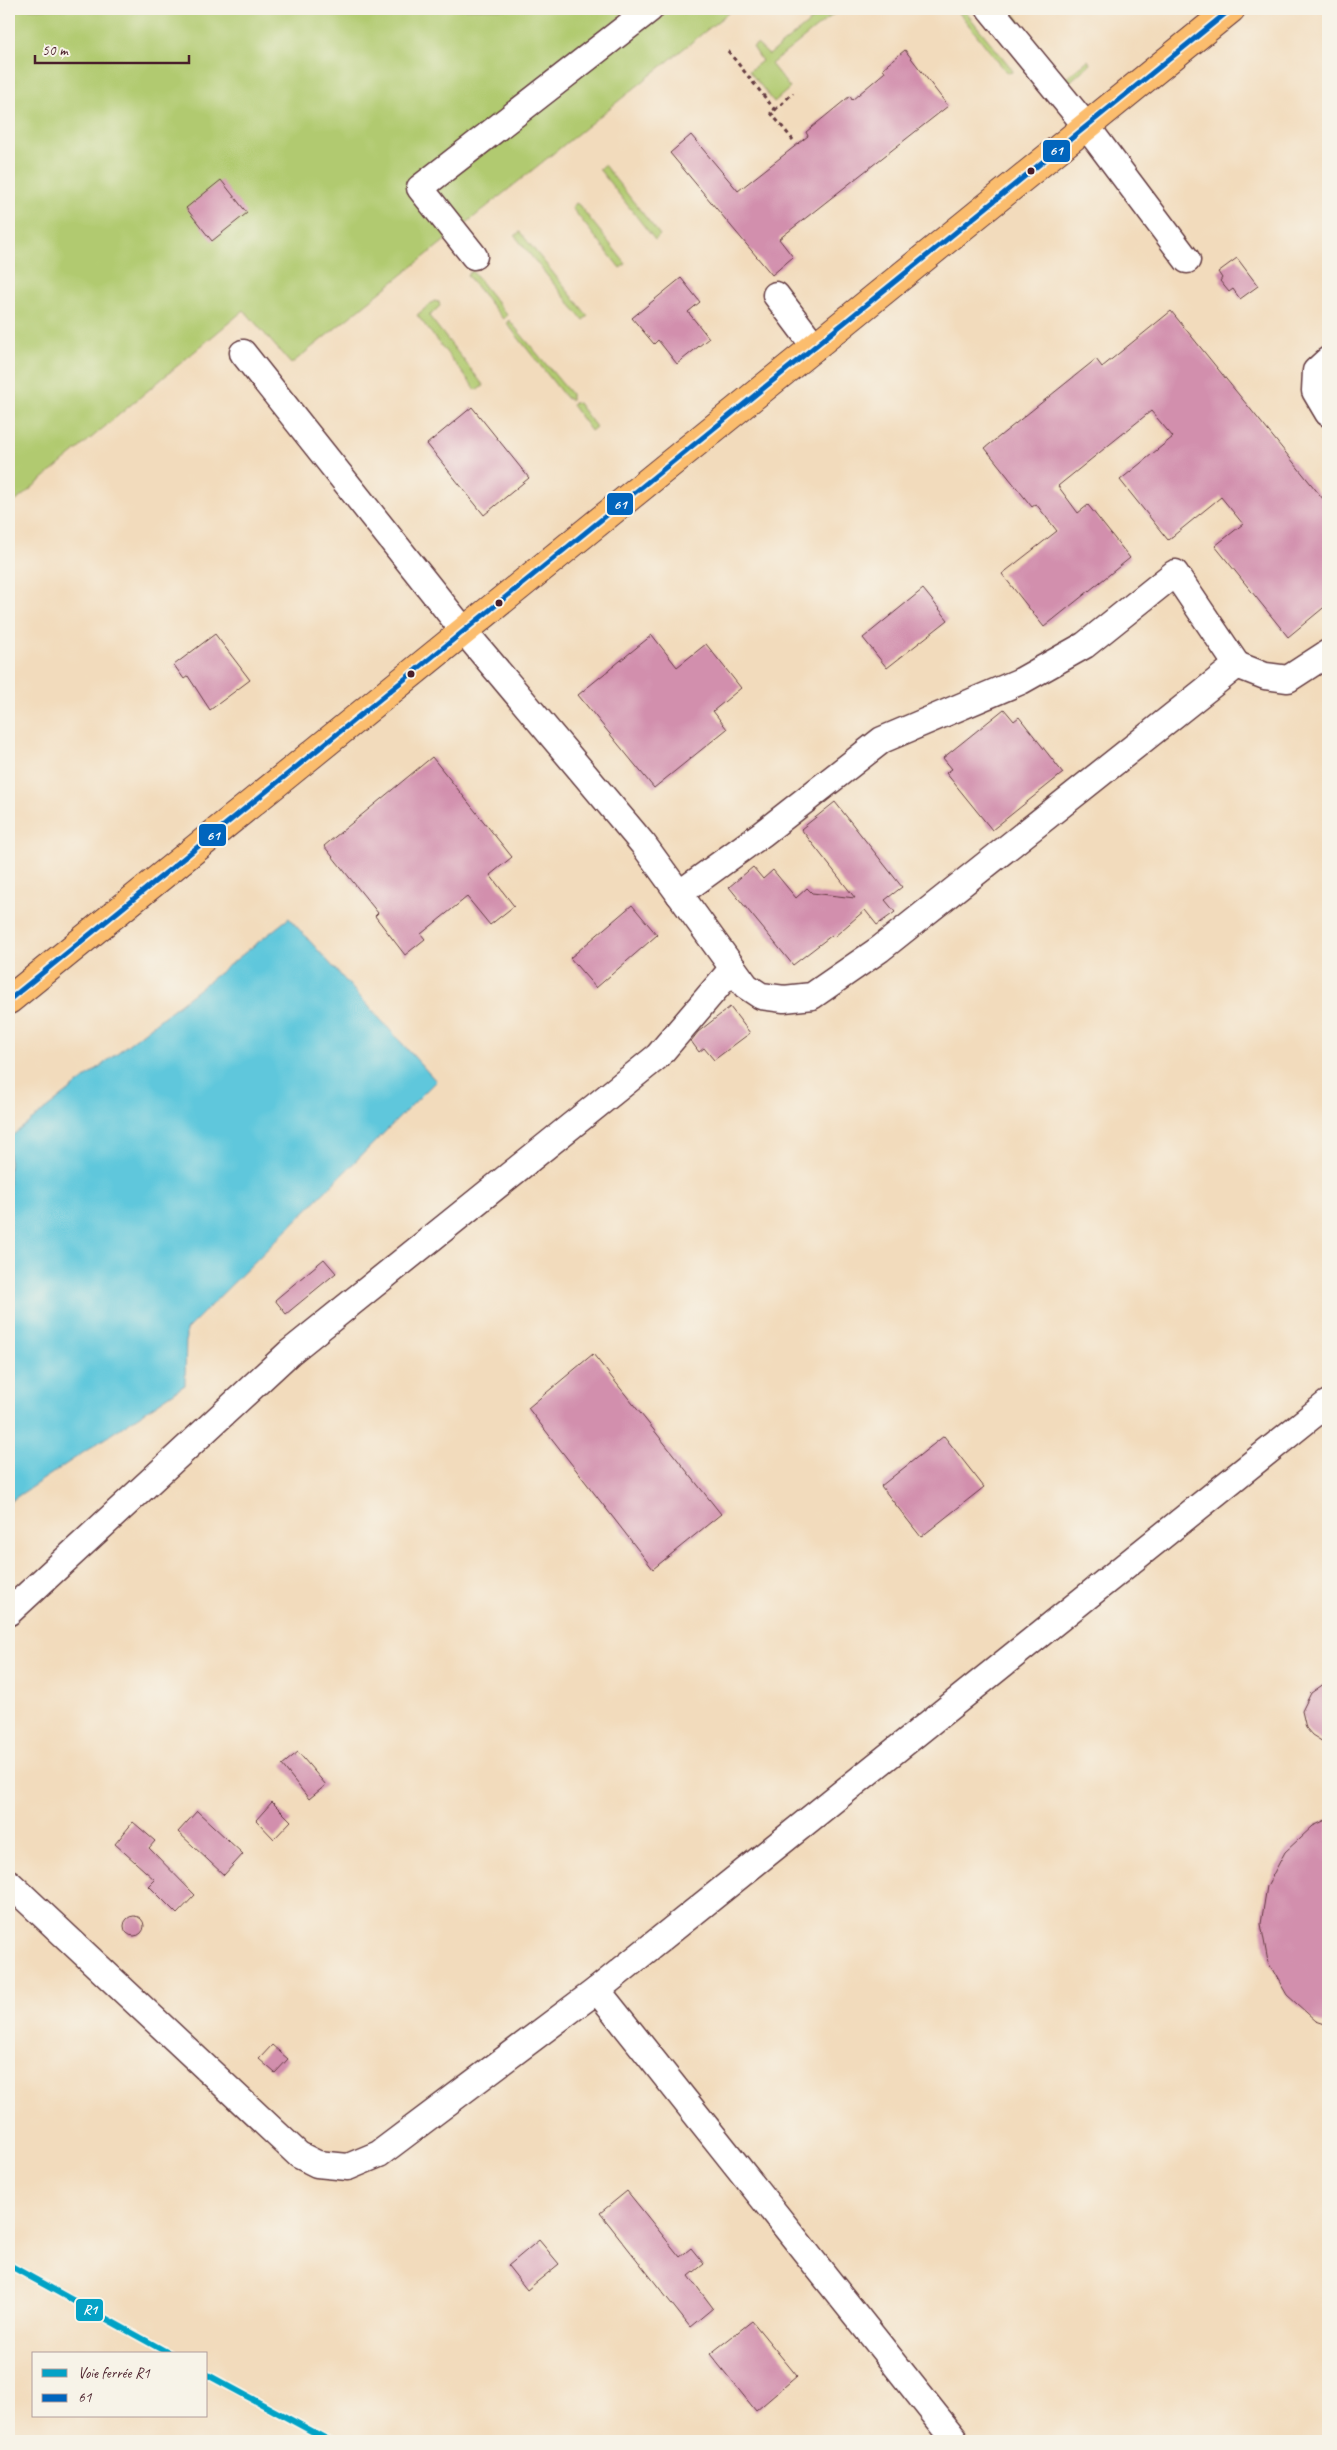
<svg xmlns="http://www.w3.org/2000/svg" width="1337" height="2450" viewBox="0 0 1337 2450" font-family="Caveat,sans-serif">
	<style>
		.green { fill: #b1ca6f; stroke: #7e744d }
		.water { fill: #5fc7dc; stroke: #547384 }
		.building { fill: #d28fad }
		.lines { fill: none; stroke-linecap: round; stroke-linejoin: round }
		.minor-casing { stroke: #633b41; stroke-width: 29 }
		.major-casing { stroke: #633b41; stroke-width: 30 }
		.path { stroke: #633b41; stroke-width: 3; stroke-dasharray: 4 4; stroke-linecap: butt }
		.minor { stroke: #fff; stroke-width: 26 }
		.major { stroke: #fbbd6e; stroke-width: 28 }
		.bus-1-casing { stroke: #f7f3e8; stroke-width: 9 }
		.bus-1 { stroke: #0065bd; stroke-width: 5 }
		.rail-1-casing { stroke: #f7f3e8; stroke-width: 10 }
		.rail-1 { stroke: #04a2c6; stroke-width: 6 }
		.bus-dot { fill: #4a1f2b; stroke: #f7f3e8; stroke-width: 2 }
		.line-badge { stroke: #f7f3e8; stroke-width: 2 }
		.badge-label { font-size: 14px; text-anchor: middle; font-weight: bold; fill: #fff }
	</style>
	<rect width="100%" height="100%" fill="#f7f3e8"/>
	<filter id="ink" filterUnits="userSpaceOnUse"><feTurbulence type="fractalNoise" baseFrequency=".02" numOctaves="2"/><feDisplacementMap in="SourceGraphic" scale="10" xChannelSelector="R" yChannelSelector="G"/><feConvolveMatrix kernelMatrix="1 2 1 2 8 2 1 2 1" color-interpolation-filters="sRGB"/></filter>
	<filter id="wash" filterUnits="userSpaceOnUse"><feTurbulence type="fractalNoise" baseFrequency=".0096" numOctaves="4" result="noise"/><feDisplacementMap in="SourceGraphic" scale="20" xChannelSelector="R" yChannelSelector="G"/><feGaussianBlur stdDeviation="1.12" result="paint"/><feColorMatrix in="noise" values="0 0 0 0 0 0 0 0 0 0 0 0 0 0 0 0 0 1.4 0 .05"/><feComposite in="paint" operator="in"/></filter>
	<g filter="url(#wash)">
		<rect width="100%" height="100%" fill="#f2dbbc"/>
		<!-- green -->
		<g class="green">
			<path d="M 9,9 L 733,9 L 291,364 L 244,310 L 9,507 Z"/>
			<path d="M 826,9 L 840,9 L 771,64 L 790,88 L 774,102 L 749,71 L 762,61 L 753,47 L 757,44 L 769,55 Z"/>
			<path d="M 956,9 L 963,9 L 1012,69 L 1012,72 L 1007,73 Z"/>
			<path d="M 1003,9 L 1010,9 L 1040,46 L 1039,52 Z"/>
			<path d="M 1088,60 L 1090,64 L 1066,85 L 1054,67 L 1066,78 Z"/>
			<path d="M 604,165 L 660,235 L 655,240 L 599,169 Z"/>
			<path d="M 576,203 L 579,205 L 626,264 L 620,268 L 572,208 Z"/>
			<path d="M 520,232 L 588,316 L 583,320 L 515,236 Z"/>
			<path d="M 472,271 L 507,315 L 506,317 L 503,319 L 467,275 Z"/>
			<path d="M 434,301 L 439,302 L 440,306 L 429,316 L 484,386 L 476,390 L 417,315 Z"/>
			<path d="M 509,320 L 571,394 L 571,400 L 566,398 L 509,326 L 507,322 Z"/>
			<path d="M 574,402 L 578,403 L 596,427 L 591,431 L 572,405 Z"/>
		</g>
		<!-- water -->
		<path class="water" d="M 289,918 L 436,1081 L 186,1330 L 185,1385 L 9,1502 L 9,1138 Z"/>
		<g id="blocks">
			<!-- building -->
			<g class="building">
				<path d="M 905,50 L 948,106 L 779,239 L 793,257 L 772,275 L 670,153 L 691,135 L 738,191 L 808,136 L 806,132 L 850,96 L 852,100 L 885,72 L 883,68 Z"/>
				<path d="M 221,180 L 247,213 L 212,241 L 186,208 Z"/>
				<path d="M 1237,258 L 1258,286 L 1240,299 L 1233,289 L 1229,292 L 1220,281 L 1222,278 L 1218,272 Z"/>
				<path d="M 681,278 L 700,302 L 688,312 L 709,338 L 677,364 L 658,340 L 654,344 L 632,318 Z"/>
				<path d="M 1171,311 L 1328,505 L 1328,604 L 1288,637 L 1215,546 L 1243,524 L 1221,497 L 1168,540 L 1120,480 L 1173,437 L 1151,411 L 1058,486 L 1078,513 L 1088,505 L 1130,558 L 1044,627 L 1002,574 L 1057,531 L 1036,504 L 1032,507 L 985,448 L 1096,359 L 1102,367 Z"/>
				<path d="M 472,407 L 529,478 L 484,515 L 427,444 Z"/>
				<path d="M 923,589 L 948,620 L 887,668 L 863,638 Z"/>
				<path d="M 215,634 L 250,680 L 210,710 L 188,676 L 184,679 L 174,665 Z"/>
				<path d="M 652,635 L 677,667 L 706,644 L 741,688 L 713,711 L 727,729 L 654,788 L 578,695 Z"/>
				<path d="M 1004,709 L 1014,721 L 1019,717 L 1063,773 L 992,830 L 946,773 L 952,769 L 943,758 Z"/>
				<path d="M 432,757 L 512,857 L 490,875 L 514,906 L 490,925 L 467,897 L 421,934 L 425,939 L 405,955 L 375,916 L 378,913 L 324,846 Z"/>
				<path d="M 835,802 L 902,887 L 885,900 L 895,912 L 877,925 L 865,910 L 834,937 L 832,935 L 793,965 L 729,887 L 753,867 L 763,879 L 773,870 L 796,898 L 807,888 L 812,893 L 855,898 L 801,829 Z"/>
				<path d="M 632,905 L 657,935 L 596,988 L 570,958 Z"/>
				<path d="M 730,1007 L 750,1033 L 714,1060 L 704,1048 L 699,1052 L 691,1041 L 698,1032 Z"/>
				<path d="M 324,1259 L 336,1273 L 286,1314 L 275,1300 Z"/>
				<path d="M 593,1354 L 721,1514 L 653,1569 L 528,1408 Z"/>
				<path d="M 944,1436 L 984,1487 L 921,1537 L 881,1486 Z"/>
				<path d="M 1328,1681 L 1328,1745 L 1312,1735 L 1306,1728 L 1302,1711 L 1311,1693 Z"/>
				<path d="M 298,1752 L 326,1785 L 309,1799 L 282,1765 Z"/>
				<path d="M 272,1802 L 291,1821 L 274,1839 L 256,1820 Z"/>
				<path d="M 197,1811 L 243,1854 L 224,1875 L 178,1832 Z"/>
				<path d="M 1328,1819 L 1328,2025 L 1316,2021 L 1287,1995 L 1268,1962 L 1261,1924 L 1267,1886 L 1285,1852 L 1313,1826 Z"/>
				<path d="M 133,1822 L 155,1841 L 149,1848 L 195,1895 L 177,1914 L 149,1886 L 155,1880 L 115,1844 Z"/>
				<circle cx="134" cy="1926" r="10"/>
				<path d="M 272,2045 L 288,2059 L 275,2073 L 259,2059 Z"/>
				<path d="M 627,2191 L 680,2257 L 691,2248 L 704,2264 L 689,2276 L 713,2308 L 690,2327 L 600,2213 Z"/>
				<path d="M 539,2240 L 559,2264 L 527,2290 L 508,2266 Z"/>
				<path d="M 752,2321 L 797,2376 L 756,2411 L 710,2354 Z"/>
			</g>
		</g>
	</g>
	<g filter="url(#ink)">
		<use href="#blocks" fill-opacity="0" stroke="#633b41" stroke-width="1"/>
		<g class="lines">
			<defs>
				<g id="minor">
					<path d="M 990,9 L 1087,127 L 1187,260"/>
					<path d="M 474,256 L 420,188 L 650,9"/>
					<path d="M 776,295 L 815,347"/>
					<path d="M 243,353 L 464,631 L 643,844 L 746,986 L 761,996 L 784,999 L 812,996 L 880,949 L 1237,665 L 1265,676 L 1288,679 L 1328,653"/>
					<path d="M 1328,360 L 1316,371 L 1315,391 L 1328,413"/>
					<path d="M 679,894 L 762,834 L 882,740 L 1021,681 L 1085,645 L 1175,573 L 1237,665"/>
					<path d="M 9,1612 L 289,1353 L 658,1056 L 733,968"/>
					<path d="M 9,1883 L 299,2155 L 317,2164 L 348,2167 L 379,2154 L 597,1990 L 1328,1403"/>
					<path d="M 597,1990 L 956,2441"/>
				</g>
				<path id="major" d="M 9,1000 L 1231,9"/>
			</defs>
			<!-- minor casing -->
			<use href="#minor" class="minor-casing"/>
			<!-- major casing -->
			<use href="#major" class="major-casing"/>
			<!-- path -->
			<g class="path">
				<path d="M 728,51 L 775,110 L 771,113 L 793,140"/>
				<path d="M 775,110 L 793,93"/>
			</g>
			<!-- minor -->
			<use href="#minor" class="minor"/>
			<!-- major -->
			<use href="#major" class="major"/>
			<defs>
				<path id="bus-1" d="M 9,1000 L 1231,9"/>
			</defs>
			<!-- bus-1 casing -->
			<use href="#bus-1" class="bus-1-casing"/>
			<!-- bus-1 -->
			<use href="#bus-1" class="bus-1"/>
			<defs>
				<g id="rail-1">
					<path d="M 9,2265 L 170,2354"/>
					<path d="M 206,2374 L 330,2441"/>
				</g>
			</defs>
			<!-- rail-1 casing -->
			<use href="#rail-1" class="rail-1-casing"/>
			<!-- rail-1 -->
			<use href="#rail-1" class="rail-1"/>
		</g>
	</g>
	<!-- markers -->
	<g class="bus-dot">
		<circle cx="1031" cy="171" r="4.5"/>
		<circle cx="499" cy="603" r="4.5"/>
		<circle cx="411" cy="674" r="4.5"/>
	</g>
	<g class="line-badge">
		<rect x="1042" y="139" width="29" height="24" rx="5" fill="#0065bd"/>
		<rect x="606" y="492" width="28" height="24" rx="5" fill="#0065bd"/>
		<rect x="198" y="823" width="29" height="24" rx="5" fill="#0065bd"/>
		<rect x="75" y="2298" width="29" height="24" rx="5" fill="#04a2c6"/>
	</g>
	<g class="badge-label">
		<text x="1056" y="155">61</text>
		<text x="620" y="509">61</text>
		<text x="213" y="840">61</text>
		<text x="90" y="2314">R1</text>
	</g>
	<!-- margin -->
	<rect width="1337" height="2450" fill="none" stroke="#f7f3e8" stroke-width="30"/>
	<!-- legend -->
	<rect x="32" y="2352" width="175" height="65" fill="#f7f3e8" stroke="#b29e9c"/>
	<rect x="42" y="2369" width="25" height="8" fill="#04a2c6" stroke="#b29e9c"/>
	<text x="78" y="2378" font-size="15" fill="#4a1f2b">Voie ferrée R1</text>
	<rect x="42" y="2394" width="25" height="8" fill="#0065bd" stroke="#b29e9c"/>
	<text x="78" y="2402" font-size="15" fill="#4a1f2b">61</text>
	<!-- scale -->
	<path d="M35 55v8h154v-8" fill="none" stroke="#4a1f2b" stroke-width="2.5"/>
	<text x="42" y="55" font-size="15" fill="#4a1f2b" stroke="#f7f3e8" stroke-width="4" paint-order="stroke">50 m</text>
</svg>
